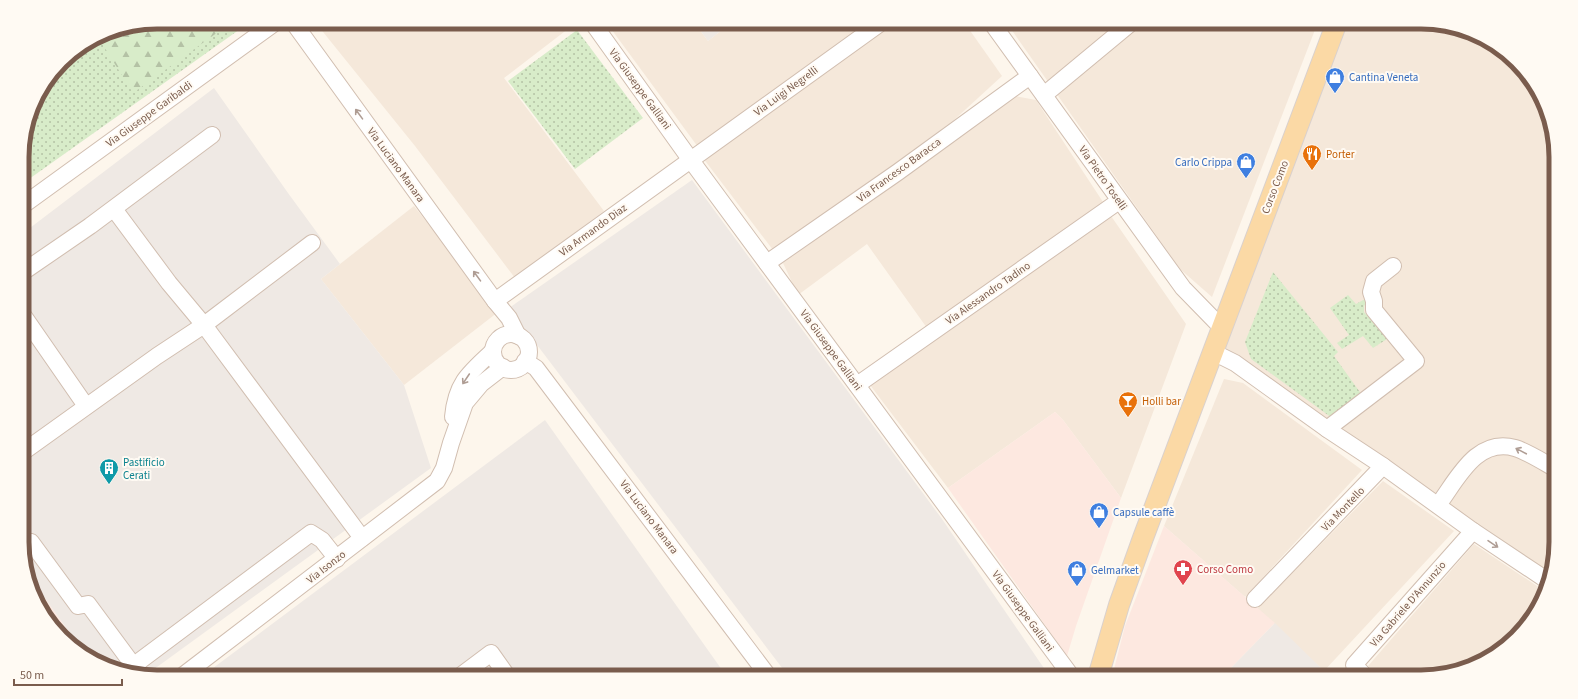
<svg xmlns="http://www.w3.org/2000/svg" width="1578" height="699" viewBox="0 0 1578 699" font-family="'Source Sans 3',sans-serif">
	<style>
		.residential { fill: #f5e8da }
		.commercial { fill: #fde8e0 }
		.industrial { fill: #efe9e4 }
		.green { fill: url(#green-dots) }
		.forest { fill: url(#forest-firs) }
		.lines { fill: none; stroke-linecap: round; stroke-linejoin: round }
		.minor-casing { stroke: #d1beb0; stroke-width: 18 }
		.major-casing { stroke: #dad1cd; stroke-width: 22 }
		.minor { stroke: #fff; stroke-width: 16 }
		.major { stroke: #fbd9a5; stroke-width: 20 }
		.oneway { stroke: #af9d94 }
		.labels { text-anchor: middle; dominant-baseline: central; stroke-width: 4; stroke-linejoin: round; paint-order: stroke }
		.shop-label { font-size: 11px; fill: #366cbe; stroke: #fffaf3; text-anchor: start }
		.street-label { font-size: 11px; fill: #7a5c4d; stroke: #fffaf3 }
		.food-label { font-size: 11px; fill: #c56008; stroke: #fffaf3; text-anchor: start }
		.culture-label { font-size: 11px; fill: #0d838f; stroke: #fffaf3; text-anchor: start }
		.health-label { font-size: 11px; fill: #be3a42; stroke: #fffaf3; text-anchor: start }
		.rim { fill: none; stroke: #7a5c4d; stroke-width: 5 }
	</style>
	<defs>
		<pattern id="green-dots" width="8" height="8" patternUnits="userSpaceOnUse"><rect width="8" height="8" fill="#d8ecc9"/><path d="M2 2h.1M6 6h.1" fill="none" stroke="#b4c2a5" stroke-width="1.8" stroke-linecap="round"/></pattern>
		<pattern id="forest-firs" width="22" height="20" patternUnits="userSpaceOnUse"><rect width="22" height="20" fill="#d8ecc9"/><path d="M5 1l3.5 6h-7zM16 11l3.5 6h-7z" fill="#b4c2a5"/></pattern>
	</defs>
	<rect width="100%" height="100%" fill="#fdf6ec"/>
	<!-- residential -->
	<g class="residential">
		<path d="M 315,22 L 577,22 L 504,78 L 604,211 L 515,278 L 415,146 Z"/>
		<path d="M 606,22 L 694,22 L 708,41 L 732,22 L 867,22 L 698,147 Z"/>
		<path d="M 895,22 L 964,22 L 1002,76 L 954,120 L 890,168 L 773,250 L 703,158 Z"/>
		<path d="M 1006,22 L 1318,22 L 1212,297 L 1180,269 Z"/>
		<path d="M 1344,22 L 1421,22 L 1472,32 L 1528,75 L 1555,140 L 1556,542 L 1549,575 L 1221,348 Z"/>
		<path d="M 1015,96 L 1036,100 L 1103,202 L 927,328 L 867,244 L 798,295 L 783,263 Z"/>
		<path d="M 414,206 L 498,312 L 404,385 L 321,279 Z"/>
		<path d="M 1111,216 L 1186,324 L 1121,498 L 1063,420 L 1055,412 L 948,488 L 870,385 Z"/>
		<path d="M 1224,379 L 1243,383 L 1362,470 L 1245,597 L 1164,526 Z"/>
		<path d="M 1383,481 L 1454,531 L 1324,671 L 1257,609 Z"/>
		<path d="M 1474,544 L 1546,592 L 1528,624 L 1496,654 L 1429,677 L 1378,677 L 1368,666 Z"/>
	</g>
	<!-- commercial -->
	<g class="commercial">
		<path d="M 1055,412 L 1063,420 L 1121,498 L 1076,626 L 1067,656 L 948,488 Z"/>
		<path d="M 1164,526 L 1275,623 L 1222,677 L 1112,677 L 1125,626 Z"/>
		<path d="M 32,580 L 79,646 L 50,624 Z"/>
	</g>
	<!-- industrial -->
	<g class="industrial">
		<path d="M 694,22 L 732,22 L 708,41 Z"/>
		<path d="M 214,88 L 288,193 L 340,264 L 321,279 L 404,385 L 431,468 L 146,675 L 106,667 L 79,646 L 32,580 L 23,560 L 22,234 Z"/>
		<path d="M 692,180 L 942,519 L 1050,677 L 789,677 L 509,308 Z"/>
		<path d="M 545,420 L 727,677 L 201,677 Z"/>
		<path d="M 1275,623 L 1324,671 L 1330,677 L 1222,677 Z"/>
	</g>
	<!-- green -->
	<g class="green">
		<path d="M 157,22 L 250,22 L 22,184 L 22,148 L 36,97 L 68,56 L 106,32 Z"/>
		<path d="M 577,30 L 643,118 L 575,169 L 508,81 Z"/>
		<path d="M 1273,272 L 1338,352 L 1334,356 L 1362,395 L 1332,418 L 1251,359 L 1245,342 Z"/>
		<path d="M 1348,295 L 1356,304 L 1365,299 L 1367,302 L 1364,306 L 1364,312 L 1387,339 L 1373,348 L 1363,336 L 1342,349 L 1337,343 L 1349,335 L 1330,308 Z"/>
	</g>
	<!-- forest -->
	<path class="forest" d="M 157,22 L 232,22 L 133,93 L 98,37 L 106,32 Z"/>
	<g class="lines">
		<defs>
			<g id="minor">
				<path d="M 293,22 L 495,301 L 509,318 L 518,336"/>
				<path d="M 592,22 L 690,159 L 1072,677"/>
				<path d="M 991,22 L 1183,288 L 1222,328"/>
				<path d="M 1044,95 L 1132,22"/>
				<path d="M 22,206 L 276,22"/>
				<path d="M 114,209 L 169,283 L 204,325 L 362,538"/>
				<path d="M 767,263 L 898,172 L 1030,76"/>
				<path d="M 23,272 L 90,226 L 212,135"/>
				<path d="M 495,301 L 882,22"/>
				<path d="M 23,315 L 86,406"/>
				<circle cx="511" cy="352" r="18"/>
				<path d="M 1213,352 L 1235,363 L 1327,429 L 1383,466 L 1473,531 L 1548,581"/>
				<path d="M 525,361 L 536,368 L 769,677"/>
				<path d="M 857,385 L 1119,201"/>
				<path d="M 453,417 C 456,383 469,373 493,351"/>
				<path d="M 1327,429 L 1416,361 L 1374,310 L 1374,301 L 1371,292 L 1374,281 L 1393,266"/>
				<path d="M 23,452 L 157,356 L 204,325 L 312,243"/>
				<path d="M 1438,505 C 1457,480 1476,437 1515,448 C 1526,451 1545,463 1556,469"/>
				<path d="M 31,542 L 78,606 L 88,604 L 139,673"/>
				<path d="M 1255,599 L 1383,466"/>
				<path d="M 133,666 L 311,533 L 322,540 L 337,559"/>
				<path d="M 181,677 L 437,481 L 444,468 L 451,443 L 465,403 L 481,384 L 503,367"/>
				<path d="M 459,677 L 491,653 L 508,677"/>
				<path d="M 1366,677 L 1354,665 L 1473,531"/>
			</g>
			<path id="major" d="M 1098,677 L 1119,605 L 1143,538 L 1337,22"/>
		</defs>
		<!-- minor casing -->
		<use href="#minor" class="minor-casing"/>
		<!-- major casing -->
		<use href="#major" class="major-casing"/>
		<!-- minor -->
		<use href="#minor" class="minor"/>
		<!-- major -->
		<use href="#major" class="major"/>
	</g>
	<!-- one-way arrows -->
	<defs><path id="oneway-shaft" d="M-6 0H5M1.5-3L5.5 0L1.5 3" fill="none" stroke-width="1.6" stroke-linecap="round" stroke-linejoin="round"/></defs>
	<g class="oneway">
		<use href="#oneway-shaft" transform="translate(359 114) rotate(-126)"/>
		<use href="#oneway-shaft" transform="translate(477 276) rotate(-126)"/>
		<use href="#oneway-shaft" transform="translate(466 379) rotate(124)"/>
		<use href="#oneway-shaft" transform="translate(1521 451) rotate(-152)"/>
		<use href="#oneway-shaft" transform="translate(1493 544) rotate(34)"/>
	</g>
	<!-- icons -->
	<defs>
		<symbol id="shop-pin" viewBox="-11 -11 22 30"><path d="M0 17L-7.5 6A9.5 9.5 0 1 1 7.5 6Z" fill="#3f7fe0" stroke="#fffaf3"/><path d="M-5-2.5h2.3a2.7 3.5 0 0 1 5.4 0H5L5.5 6h-11ZM-1.5-2.5h3a1.5 2.3 0 0 0-3 0Z" fill="#fff"/></symbol>
		<symbol id="restaurant-pin" viewBox="-11 -11 22 30"><path d="M0 17L-7.5 6A9.5 9.5 0 1 1 7.5 6Z" fill="#e8710a" stroke="#fffaf3"/><path d="M-5-6h1v4h1v-4h1v4h1v-4h1v5L-1.5 .5V6h-2V.5L-5-1ZM5-6V6H3V1.5H1.5Q1.5-4 5-6Z" fill="#fff"/></symbol>
		<symbol id="bar-pin" viewBox="-11 -11 22 30"><path d="M0 17L-7.5 6A9.5 9.5 0 1 1 7.5 6Z" fill="#e8710a" stroke="#fffaf3"/><path d="M-6-5H6L.8 .8V4.5H3.5V6h-7V4.5H-.8V.8Z" fill="#fff"/></symbol>
		<symbol id="building-pin" viewBox="-11 -11 22 30"><path d="M0 17L-7.5 6A9.5 9.5 0 1 1 7.5 6Z" fill="#0f9aa8" stroke="#fffaf3"/><path d="M-4-6H4V6H1V3H-1V6H-4ZM-2.5-4.3h1.7v1.8h-1.7ZM.8-4.3h1.7v1.8H.8ZM-2.5-1h1.7V.8h-1.7ZM.8-1h1.7V.8H.8Z" fill="#fff"/></symbol>
		<symbol id="pharmacy-pin" viewBox="-11 -11 22 30"><path d="M0 17L-7.5 6A9.5 9.5 0 1 1 7.5 6Z" fill="#e0444e" stroke="#fffaf3"/><path d="M-2-6h4v4h4v4h-4v4h-4v-4h-4v-4h4Z" fill="#fff"/></symbol>
	</defs>
	<g fill-rule="evenodd">
		<use href="#shop-pin" x="1324" y="66" width="22" height="30"/>
		<use href="#restaurant-pin" x="1301" y="143" width="22" height="30"/>
		<use href="#shop-pin" x="1235" y="151" width="22" height="30"/>
		<use href="#bar-pin" x="1117" y="390" width="22" height="30"/>
		<use href="#building-pin" x="98" y="457" width="22" height="30"/>
		<use href="#shop-pin" x="1088" y="501" width="22" height="30"/>
		<use href="#pharmacy-pin" x="1172" y="558" width="22" height="30"/>
		<use href="#shop-pin" x="1066" y="559" width="22" height="30"/>
	</g>
	<g class="labels">
		<!-- shop labels -->
		<g class="shop-label">
			<text x="1349" y="77">Cantina Veneta</text>
			<text x="1232" y="162" text-anchor="end">Carlo Crippa</text>
			<text x="1113" y="512">Capsule caffè</text>
			<text x="1091" y="570">Gelmarket</text>
		</g>
		<!-- street labels -->
		<g class="street-label">
			<text transform="translate(640 89) rotate(54)">Via Giuseppe Galliani</text>
			<text transform="translate(786 91) rotate(-36)">Via Luigi Negrelli</text>
			<text transform="translate(149 114) rotate(-36)">Via Giuseppe Garibaldi</text>
			<text transform="translate(396 165) rotate(54)">Via Luciano Manara</text>
			<text transform="translate(899 170) rotate(-36)">Via Francesco Baracca</text>
			<text transform="translate(1103 178) rotate(55)">Via Pietro Toselli</text>
			<text transform="translate(1275 187) rotate(-69)">Corso Como</text>
			<text transform="translate(593 230) rotate(-36)">Via Armando Diaz</text>
			<text transform="translate(988 293) rotate(-35)">Via Alessandro Tadino</text>
			<text transform="translate(831 350) rotate(54)">Via Giuseppe Galliani</text>
			<text transform="translate(1343 509) rotate(-46)">Via Montello</text>
			<text transform="translate(649 517) rotate(53)">Via Luciano Manara</text>
			<text transform="translate(326 567) rotate(-38)">Via Isonzo</text>
			<text transform="translate(1408 604) rotate(-49)">Via Gabriele D'Annunzio</text>
			<text transform="translate(1023 611) rotate(54)">Via Giuseppe Galliani</text>
		</g>
		<!-- food labels -->
		<g class="food-label">
			<text x="1326" y="154">Porter</text>
			<text x="1142" y="401">Holli bar</text>
		</g>
		<!-- culture labels -->
		<g class="culture-label">
			<text x="123" y="462">Pastificio<tspan x="123" dy="13">Cerati</tspan></text>
		</g>
		<!-- health labels -->
		<g class="health-label">
			<text x="1197" y="569">Corso Como</text>
		</g>
	</g>
	<!-- crop -->
	<path d="M0 0H1578V699H0ZM157 29H1421A128 128 0 0 1 1549 157V542A128 128 0 0 1 1421 670H157A128 128 0 0 1 29 542V157A128 128 0 0 1 157 29Z" fill="#fffaf3" fill-rule="evenodd"/>
	<path class="rim" d="M157 29H1421A128 128 0 0 1 1549 157V542A128 128 0 0 1 1421 670H157A128 128 0 0 1 29 542V157A128 128 0 0 1 157 29Z"/>
	<!-- scale -->
	<path d="M14 679v6h108v-6" fill="none" stroke="#7a5c4d" stroke-width="2"/>
	<text x="20" y="679" font-size="12" fill="#7a5c4d" stroke="#fffaf3" stroke-width="3" paint-order="stroke">50 m</text>
</svg>
